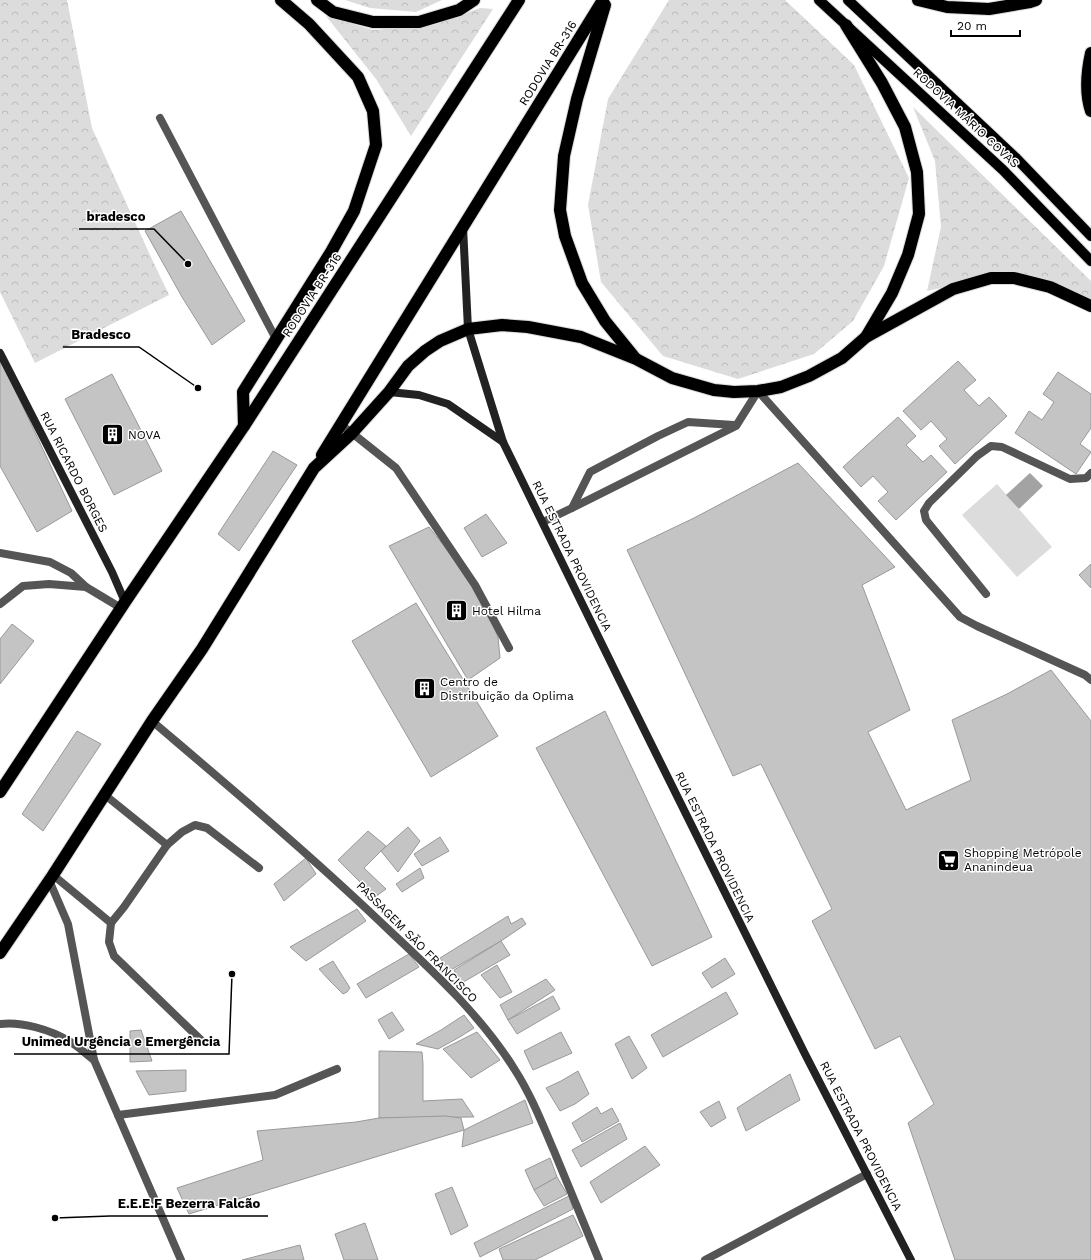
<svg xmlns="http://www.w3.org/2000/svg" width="1091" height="1260" viewBox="0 0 1091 1260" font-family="'Work Sans',sans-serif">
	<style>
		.forest { fill: url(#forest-crowns) }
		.park { fill: #dcdcdc }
		.water { fill: #a3a3a3 }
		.building { fill: #c4c4c4; stroke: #999 }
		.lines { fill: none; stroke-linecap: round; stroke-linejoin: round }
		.primary-casing { stroke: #dbdbdb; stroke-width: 12 }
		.highway-casing { stroke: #dbdbdb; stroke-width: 14 }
		.lane { stroke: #555; stroke-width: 8 }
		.street { stroke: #555; stroke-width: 8 }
		.secondary { stroke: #222; stroke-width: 8 }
		.primary { stroke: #000; stroke-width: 10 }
		.highway { stroke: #000; stroke-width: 12 }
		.labels { text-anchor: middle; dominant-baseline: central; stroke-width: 3; stroke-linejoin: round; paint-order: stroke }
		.street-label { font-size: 12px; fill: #000; stroke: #fff }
		.poi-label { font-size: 12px; fill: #000; stroke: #fff; text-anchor: start }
		.leader { fill: none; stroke: #000; stroke-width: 1.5 }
		.callout-dot { fill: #000; stroke: #fff; stroke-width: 1.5 }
		.callout-label { font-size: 13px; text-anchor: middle; font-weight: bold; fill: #000; stroke: #fff; stroke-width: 3; stroke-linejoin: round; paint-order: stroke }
	</style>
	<defs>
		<pattern id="forest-crowns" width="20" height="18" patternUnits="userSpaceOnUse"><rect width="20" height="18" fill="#dcdcdc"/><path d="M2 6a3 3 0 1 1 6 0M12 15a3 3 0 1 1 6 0" fill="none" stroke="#bbb"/></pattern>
	</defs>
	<rect width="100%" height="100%" fill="#fff"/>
	<!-- forest -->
	<g class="forest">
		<path d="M 0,0 L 67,0 L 92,128 L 150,255 L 169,295 L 35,363 L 0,292 Z"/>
		<path d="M 345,0 L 442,0 L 416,12 L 370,8 Z"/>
		<path d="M 669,0 L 785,0 L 854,65 L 909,178 L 884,266 L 853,321 L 814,354 L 738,379 L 663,356 L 601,282 L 588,205 L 608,99 Z"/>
		<path d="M 480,8 L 493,9 L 411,136 L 376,79 L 326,16 L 373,30 L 434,25 Z"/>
		<path d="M 913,107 L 1091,281 L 1091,299 L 1014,272 L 927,291 L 941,227 L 935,161 Z"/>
	</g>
	<!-- park -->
	<path class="park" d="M 997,484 L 1052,547 L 1017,577 L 962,515 Z"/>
	<!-- water -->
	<path class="water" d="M 1030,473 L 1043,486 L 1019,509 L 1006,495 Z"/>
	<!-- building -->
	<g class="building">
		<path d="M 181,211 L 245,321 L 212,345 L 182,297 L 145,231 Z"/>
		<path d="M 0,358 L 72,511 L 37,532 L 0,466 Z"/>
		<path d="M 958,361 L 976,380 L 964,390 L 979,406 L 989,397 L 1007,416 L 955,464 L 939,446 L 947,439 L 931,421 L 921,430 L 903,411 Z"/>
		<path d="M 1058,372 L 1091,394 L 1091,428 L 1080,444 L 1091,452 L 1076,474 L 1015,433 L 1029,411 L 1042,420 L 1054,402 L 1043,394 Z"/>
		<path d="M 112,374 L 162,471 L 114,495 L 65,399 Z"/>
		<path d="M 898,417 L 916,436 L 906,445 L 923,462 L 931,455 L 947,472 L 896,520 L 878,501 L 888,492 L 873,476 L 861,487 L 843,467 Z"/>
		<path d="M 273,451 L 297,465 L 239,551 L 218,534 Z"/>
		<path d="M 798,463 L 895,567 L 862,585 L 910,710 L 868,732 L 906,810 L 971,780 L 952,720 L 1007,694 L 1051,670 L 1091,721 L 1091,1260 L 955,1260 L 908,1123 L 934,1104 L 900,1036 L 875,1049 L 812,921 L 832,909 L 761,764 L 733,776 L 627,550 L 694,518 Z"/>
		<path d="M 486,514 L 507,543 L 482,557 L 464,528 Z"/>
		<path d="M 429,527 L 475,585 L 498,637 L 500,658 L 468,680 L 389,546 Z"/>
		<path d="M 1091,564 L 1091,588 L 1079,575 Z"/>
		<path d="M 416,603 L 498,736 L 431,777 L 352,641 Z"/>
		<path d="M 12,624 L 34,641 L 0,684 L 0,639 Z"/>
		<path d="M 605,711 L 712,937 L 652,966 L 536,748 Z"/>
		<path d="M 77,731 L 101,744 L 43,831 L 22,814 Z"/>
		<path d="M 408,827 L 420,841 L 398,872 L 381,851 Z"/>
		<path d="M 368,831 L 386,846 L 364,868 L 386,889 L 375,897 L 338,860 Z"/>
		<path d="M 440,837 L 449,851 L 422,866 L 414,854 Z"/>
		<path d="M 306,858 L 316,874 L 284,901 L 274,884 Z"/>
		<path d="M 420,868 L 424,878 L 402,892 L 396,884 Z"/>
		<path d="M 357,909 L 366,921 L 306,961 L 290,947 Z"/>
		<path d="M 508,916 L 511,924 L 522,918 L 526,924 L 501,941 L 449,971 L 440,958 Z"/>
		<path d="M 501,941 L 510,955 L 460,984 L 454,970 Z"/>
		<path d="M 409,954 L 419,967 L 366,998 L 357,984 Z"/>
		<path d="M 725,958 L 735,974 L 712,988 L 702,973 Z"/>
		<path d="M 333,961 L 350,988 L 347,992 L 343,994 L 330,981 L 319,969 Z"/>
		<path d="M 497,965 L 512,992 L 500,998 L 481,975 Z"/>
		<path d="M 546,979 L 555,990 L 508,1020 L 500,1005 Z"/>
		<path d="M 726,992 L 738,1014 L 663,1057 L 651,1035 Z"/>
		<path d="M 553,996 L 560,1009 L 517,1034 L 508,1020 Z"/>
		<path d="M 392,1012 L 404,1030 L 389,1039 L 378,1020 Z"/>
		<path d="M 464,1015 L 474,1028 L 458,1038 L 438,1049 L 416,1044 L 441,1030 Z"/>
		<path d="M 141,1030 L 152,1061 L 130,1062 L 130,1031 Z"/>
		<path d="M 477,1032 L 500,1060 L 471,1078 L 443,1049 Z"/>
		<path d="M 561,1032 L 572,1053 L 533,1070 L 524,1051 Z"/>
		<path d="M 629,1036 L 647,1068 L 632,1079 L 615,1044 Z"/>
		<path d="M 379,1051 L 422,1052 L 423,1064 L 423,1101 L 462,1099 L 474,1117 L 379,1118 Z"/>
		<path d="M 186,1070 L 186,1091 L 149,1095 L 136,1071 Z"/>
		<path d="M 578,1071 L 589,1094 L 575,1104 L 560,1111 L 546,1088 L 561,1081 Z"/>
		<path d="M 790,1074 L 800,1100 L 746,1131 L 737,1108 Z"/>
		<path d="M 525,1100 L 533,1123 L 462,1147 L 464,1130 Z"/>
		<path d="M 719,1101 L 726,1118 L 711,1127 L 700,1112 Z"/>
		<path d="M 597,1107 L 601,1114 L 612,1108 L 619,1121 L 582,1142 L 572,1123 Z"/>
		<path d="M 445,1116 L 461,1118 L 464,1130 L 189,1214 L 177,1188 L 263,1160 L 257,1131 L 356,1122 L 379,1118 Z"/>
		<path d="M 620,1123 L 627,1139 L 581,1167 L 572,1150 Z"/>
		<path d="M 645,1146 L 660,1165 L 601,1203 L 590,1182 Z"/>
		<path d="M 550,1158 L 557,1177 L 534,1190 L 525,1170 Z"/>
		<path d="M 557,1177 L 567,1194 L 544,1206 L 534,1190 Z"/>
		<path d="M 452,1187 L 468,1226 L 451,1235 L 435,1194 Z"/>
		<path d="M 569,1196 L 573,1209 L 480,1257 L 474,1243 Z"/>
		<path d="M 573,1215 L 583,1236 L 535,1260 L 503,1260 L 499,1249 Z"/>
		<path d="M 365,1223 L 378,1260 L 344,1260 L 335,1234 Z"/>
		<path d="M 300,1245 L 304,1260 L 242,1260 Z"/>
	</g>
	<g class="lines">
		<defs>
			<g id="primary">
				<path d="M 819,0 L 1003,170 L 1091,261"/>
				<path d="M 848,0 L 1016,158 L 1091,236"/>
			</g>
			<g id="highway">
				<path d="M 317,0 L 333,12 L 373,22 L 419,22 L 459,10 L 474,0"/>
				<path d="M 918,0 L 947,7 L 989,9 L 1030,2 L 1036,0"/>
				<path d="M 605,5 L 577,99 L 564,156 L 560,210 L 565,236 L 582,283 L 605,321 L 635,358"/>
				<path d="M 846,25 L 882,83 L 905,127 L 917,172 L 919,214 L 908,255 L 892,293 L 866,337"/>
				<path d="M 1091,53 C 1087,71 1085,93 1091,111"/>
				<path d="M 244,426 L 243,392 L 331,252 L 354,211 L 376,145 L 373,111 L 358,77 L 309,24 L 281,0"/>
				<path d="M 322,455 L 603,0"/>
				<path d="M 0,792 L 125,602 L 244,426 L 519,0"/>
				<path d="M 0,953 L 53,875 L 152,721 L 202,649 L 314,468 L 352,433 L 389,392 L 408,366 L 425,351 L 440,341 L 468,329 L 502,325 L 528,327 L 581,337 L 636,359 L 672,378 L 714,390 L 734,392 L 758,391 L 781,387 L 809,376 L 842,358 L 866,337 L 953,289 L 991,278 L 1014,278 L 1050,287 L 1091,306"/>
			</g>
		</defs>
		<!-- primary casing -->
		<use href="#primary" class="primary-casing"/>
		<!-- highway casing -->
		<use href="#highway" class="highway-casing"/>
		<!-- lane -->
		<g class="lane">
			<path d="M 160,118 L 276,339"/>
			<path d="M 341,425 L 352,433 L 396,468 L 475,585 L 509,648"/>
			<path d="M 572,508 L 736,426 L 758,391 L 960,617 L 977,626 L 1085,675 L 1091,680"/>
			<path d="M 543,522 L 572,508 L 590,472 L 658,436 L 688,422 L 734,425"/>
			<path d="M 0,553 L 50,562 L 71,573 L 86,587"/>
			<path d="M 986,594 L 926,520 L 924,511 L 929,503 L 977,456 L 991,446 L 1002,447 L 1070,479 L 1086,478 L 1091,473"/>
			<path d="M 0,604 L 23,586 L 49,584 L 86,587 L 121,608"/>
			<path d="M 105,795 L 167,845"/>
			<path d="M 53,875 L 111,923 L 124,907 L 167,845 L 182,832 L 195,825 L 207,828 L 259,868"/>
			<path d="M 111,923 L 109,942 L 114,956 L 202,1041"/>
			<path d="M 118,1115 L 275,1095 L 337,1069"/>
		</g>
		<!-- street -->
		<g class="street">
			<path d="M 152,721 C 233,790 314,858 391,932 C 436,974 482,1017 515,1070 C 531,1095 542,1123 554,1151 C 569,1187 584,1224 599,1260"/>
			<path d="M 49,880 L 68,924 L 94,1060 L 181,1260"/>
			<path d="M 0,1024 C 21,1021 51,1030 69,1041 C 78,1046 86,1054 94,1060"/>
			<path d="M 705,1260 L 867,1174"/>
		</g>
		<!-- secondary -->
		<g class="secondary">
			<path d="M 463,227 L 468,329 L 503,442 L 619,679 L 805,1054 L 911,1260"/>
			<path d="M 0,353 L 112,572 L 125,602"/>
			<path d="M 389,392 L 419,395 L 448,404 L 503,442"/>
		</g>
		<!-- primary -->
		<use href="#primary" class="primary"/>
		<!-- highway -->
		<use href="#highway" class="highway"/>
	</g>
	<!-- icons -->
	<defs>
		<symbol id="building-square" viewBox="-11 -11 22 22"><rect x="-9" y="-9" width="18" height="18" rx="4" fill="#000" stroke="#fff"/><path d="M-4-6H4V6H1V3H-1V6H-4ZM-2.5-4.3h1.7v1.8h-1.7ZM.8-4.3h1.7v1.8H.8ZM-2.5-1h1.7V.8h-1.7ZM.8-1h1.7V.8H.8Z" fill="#fff"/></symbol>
		<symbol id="supermarket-square" viewBox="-11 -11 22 22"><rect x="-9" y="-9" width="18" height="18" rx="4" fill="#000" stroke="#fff"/><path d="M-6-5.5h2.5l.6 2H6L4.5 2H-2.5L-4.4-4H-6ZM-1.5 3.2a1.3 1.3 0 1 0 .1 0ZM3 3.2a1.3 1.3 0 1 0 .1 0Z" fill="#fff"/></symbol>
	</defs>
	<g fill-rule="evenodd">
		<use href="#building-square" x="100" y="422" width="25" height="25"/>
		<use href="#building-square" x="444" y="598" width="25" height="25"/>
		<use href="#building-square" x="412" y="676" width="25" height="25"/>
		<use href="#supermarket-square" x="936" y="848" width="25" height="25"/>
	</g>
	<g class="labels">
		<!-- street labels -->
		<g class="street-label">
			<text transform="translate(548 63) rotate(-58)">RODOVIA BR-316</text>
			<text transform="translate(966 118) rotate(43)">RODOVIA MÁRIO COVAS</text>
			<text transform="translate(312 295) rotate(-57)">RODOVIA BR-316</text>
			<text transform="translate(74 472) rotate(63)">RUA RICARDO BORGES</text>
			<text transform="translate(572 556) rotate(64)">RUA ESTRADA PROVIDENCIA</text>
			<text transform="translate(715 847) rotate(64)">RUA ESTRADA PROVIDENCIA</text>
			<text transform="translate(417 942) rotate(45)">PASSAGEM SÃO FRANCISCO</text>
			<text transform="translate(861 1136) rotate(63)">RUA ESTRADA PROVIDENCIA</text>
		</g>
		<!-- poi labels -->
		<g class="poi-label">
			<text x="128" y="435">NOVA</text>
			<text x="472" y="611">Hotel Hilma</text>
			<text x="440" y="682">Centro de<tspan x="440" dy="14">Distribuição da Oplima</tspan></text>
			<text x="964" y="853">Shopping Metrópole<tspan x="964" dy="14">Ananindeua</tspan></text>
		</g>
	</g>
	<!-- callouts -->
	<path class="leader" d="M188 264L154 229H79M198 388L139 347H63M232 974L229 1054H14M55 1218L110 1216H268"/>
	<g class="callout-dot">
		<circle cx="188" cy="264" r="4"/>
		<circle cx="198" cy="388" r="4"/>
		<circle cx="232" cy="974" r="4"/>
		<circle cx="55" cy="1218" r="4"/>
	</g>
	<g class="callout-label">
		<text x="116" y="221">bradesco</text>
		<text x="101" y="339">Bradesco</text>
		<text x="121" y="1046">Unimed Urgência e Emergência</text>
		<text x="189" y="1208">E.E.E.F Bezerra Falcão</text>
	</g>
	<!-- scale -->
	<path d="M951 30v6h69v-6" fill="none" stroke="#000000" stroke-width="2"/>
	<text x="957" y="30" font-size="12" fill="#000000" stroke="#ffffff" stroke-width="3" paint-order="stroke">20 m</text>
</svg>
